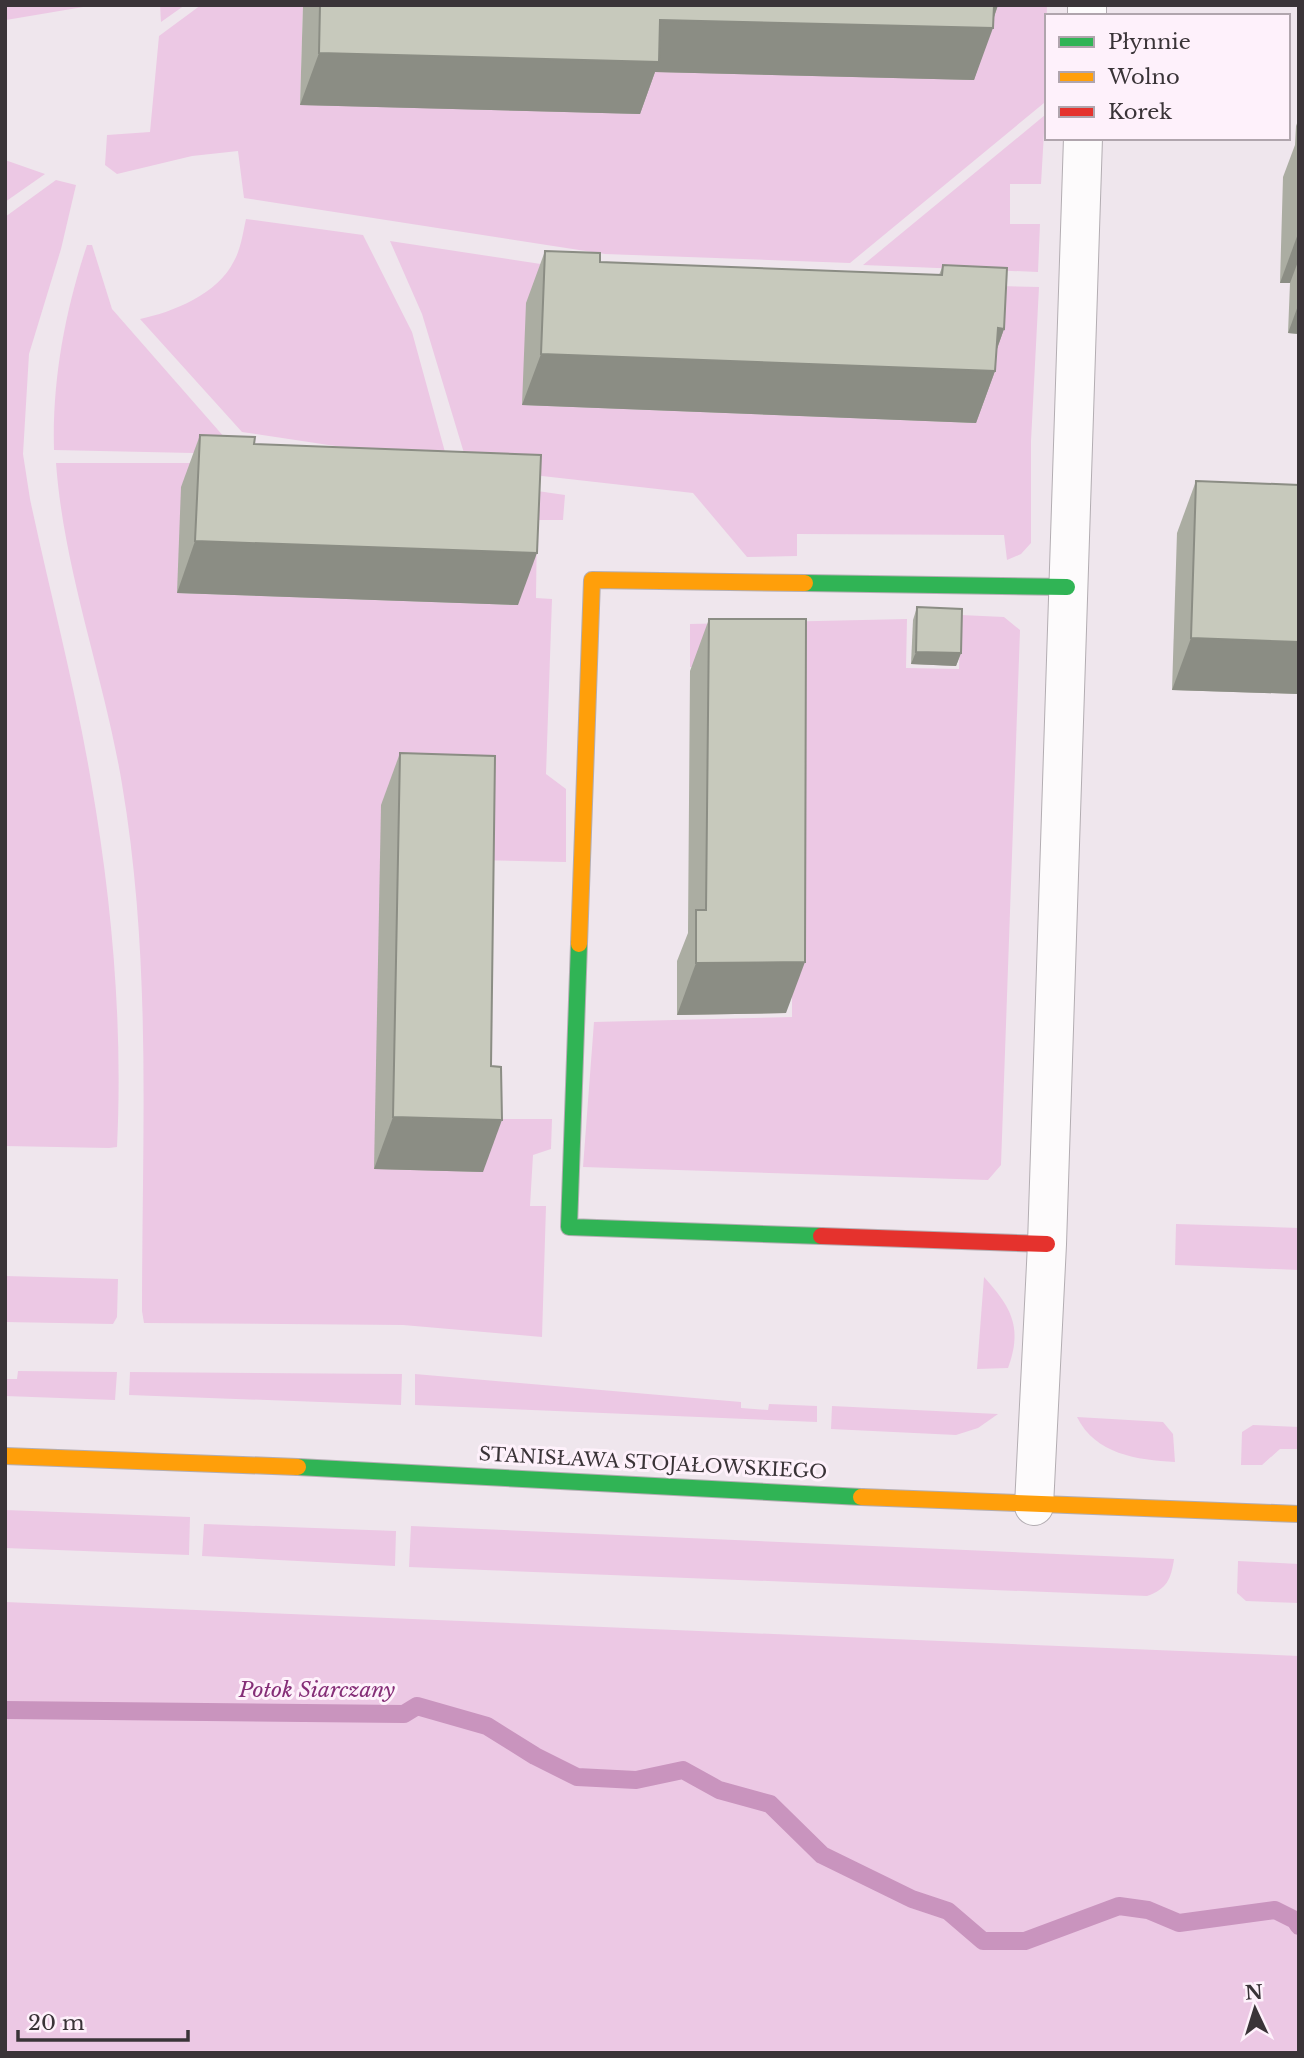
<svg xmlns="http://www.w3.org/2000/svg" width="1304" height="2058" viewBox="0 0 1304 2058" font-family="'Libre Baskerville',serif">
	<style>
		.green { fill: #ecc8e4 }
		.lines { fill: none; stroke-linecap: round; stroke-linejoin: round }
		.stream { stroke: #c994be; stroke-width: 18 }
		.street-casing { stroke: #b3adb2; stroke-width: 40 }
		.fast-casing { stroke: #b3adb2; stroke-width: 18 }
		.slow-casing { stroke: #b3adb2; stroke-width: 18 }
		.jam-casing { stroke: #b3adb2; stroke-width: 18 }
		.street { stroke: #fdfbfc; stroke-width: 38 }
		.fast { stroke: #30b455; stroke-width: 16 }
		.slow { stroke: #ff9f0a; stroke-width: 16 }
		.jam { stroke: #e5322d; stroke-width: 16 }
		.wall { fill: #abada2 }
		.shaded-wall { fill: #8b8d84 }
		.building { fill: #c7c9bc; stroke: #8b8d84; stroke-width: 2 }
		.labels { text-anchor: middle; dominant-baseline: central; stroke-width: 6; stroke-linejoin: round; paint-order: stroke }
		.street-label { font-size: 19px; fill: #3a3438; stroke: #fef1fb }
		.water-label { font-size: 21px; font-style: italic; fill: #852e77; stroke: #fef1fb }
	</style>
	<rect width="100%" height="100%" fill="#efe6ed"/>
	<!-- green -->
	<g class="green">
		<path d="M 7,5 L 95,5 L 6,20 Z"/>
		<path d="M 160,5 L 185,5 L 161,22 Z"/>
		<path d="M 201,5 L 303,5 L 300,105 L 641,72 L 988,5 L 1047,5 L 1044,103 L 850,263 L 605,254 L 244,198 L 238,151 L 192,156 L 117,174 L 105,165 L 107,135 L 150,132 L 159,36 Z"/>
		<path d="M 1045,115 L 1041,184 L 1010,184 L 1010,224 L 1040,224 L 1038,272 L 863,265 Z"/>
		<path d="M 5,160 L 45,174 L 5,202 Z"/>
		<path d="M 56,180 L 76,185 L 61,249 L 29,354 L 23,454 L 30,499 C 50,593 75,686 91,781 C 112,901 123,1025 117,1147 L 109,1148 L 5,1146 L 5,217 Z"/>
		<path d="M 246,219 L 363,235 L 412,332 L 448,463 L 242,432 L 140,319 C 173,312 218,294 234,261 C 241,249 243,232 246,219 Z"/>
		<path d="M 390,241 L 580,270 L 523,405 L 975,423 L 924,284 L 1039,287 L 1031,441 L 1031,543 L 1021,554 L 1007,560 L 1004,535 L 797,534 L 797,556 L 747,557 L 693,493 L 542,476 L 467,463 L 422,314 Z"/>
		<path d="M 87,245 L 92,245 L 112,309 L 239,454 L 54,450 C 52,381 65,311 87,245 Z"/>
		<path d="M 56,463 L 240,463 L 177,593 L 518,605 L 468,481 L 565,495 L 563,520 L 537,520 L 536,598 L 552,599 L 546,774 L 566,789 L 566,862 L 475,860 L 374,1168 L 482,1172 L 482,1119 L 552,1119 L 551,1149 L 533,1155 L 530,1206 L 546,1206 L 542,1337 L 403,1325 L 144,1323 L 142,1311 C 142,1132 152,962 122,784 C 104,676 64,572 56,463 Z"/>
		<path d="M 961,615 L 1004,617 L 1020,630 L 1001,1165 L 988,1180 L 583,1167 L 594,1022 L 792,1017 L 792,664 L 690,667 L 690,624 L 907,619 L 906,668 L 959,669 Z"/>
		<path d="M 1176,1224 L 1299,1228 L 1299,1270 L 1175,1265 Z"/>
		<path d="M 5,1276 L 118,1279 L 117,1317 L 113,1324 L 5,1322 Z"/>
		<path d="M 984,1277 C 1011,1307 1023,1327 1008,1368 L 977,1369 Z"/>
		<path d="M 18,1371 L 117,1372 L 115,1400 L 5,1396 L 5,1379 L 17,1379 Z"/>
		<path d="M 130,1372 L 402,1374 L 401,1405 L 129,1395 Z"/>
		<path d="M 415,1374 L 741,1402 L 741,1408 L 768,1410 L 769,1404 L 817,1406 L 817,1422 L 415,1405 Z"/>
		<path d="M 832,1406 L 998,1414 L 978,1428 L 956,1435 L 831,1429 Z"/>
		<path d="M 1077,1417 L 1163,1422 L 1173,1434 L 1175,1462 C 1137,1460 1095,1454 1077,1417 Z"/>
		<path d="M 1253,1425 L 1299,1427 L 1299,1449 L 1280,1449 L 1262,1465 L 1241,1465 L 1242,1432 Z"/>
		<path d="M 5,1510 L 190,1517 L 189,1555 L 5,1548 Z"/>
		<path d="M 204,1524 L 396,1531 L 395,1566 L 202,1556 Z"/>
		<path d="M 411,1526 L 1174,1559 C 1171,1579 1167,1589 1147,1596 L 409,1567 Z"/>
		<path d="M 1238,1561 L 1299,1564 L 1299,1603 L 1246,1601 L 1237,1593 Z"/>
		<path d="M 5,1602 L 1299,1656 L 1299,2053 L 5,2053 Z"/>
	</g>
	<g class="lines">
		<!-- stream -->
		<path class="stream" d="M 5,1710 L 404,1714 L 417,1706 L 487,1726 L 535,1756 L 577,1777 L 636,1780 L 683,1770 L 719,1790 L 770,1804 L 822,1855 L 912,1899 L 948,1911 L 983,1941 L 1025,1941 L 1119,1906 L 1148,1910 L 1179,1923 L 1275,1910 L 1295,1920 L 1299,1926"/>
		<defs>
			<g id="street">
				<path d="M 1087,16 L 1087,5"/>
				<path d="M 1034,1506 L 1047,1244 L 1083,138"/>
			</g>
			<g id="fast">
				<path d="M 805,583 L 1067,587"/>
				<path d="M 579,944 L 569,1227 L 821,1236"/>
				<path d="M 298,1467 L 861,1497"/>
			</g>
			<g id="slow">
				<path d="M 579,944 L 592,580 L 805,583"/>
				<path d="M 5,1456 L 298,1467"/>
				<path d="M 861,1497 L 1299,1514"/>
			</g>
			<path id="jam" d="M 821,1236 L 1047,1244"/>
		</defs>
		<!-- street casing -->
		<use href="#street" class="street-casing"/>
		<!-- fast casing -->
		<use href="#fast" class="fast-casing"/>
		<!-- slow casing -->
		<use href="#slow" class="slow-casing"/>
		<!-- jam casing -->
		<use href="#jam" class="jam-casing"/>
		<!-- street -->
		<use href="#street" class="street"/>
		<!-- fast -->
		<use href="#fast" class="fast"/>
		<!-- slow -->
		<use href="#slow" class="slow"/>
		<!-- jam -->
		<use href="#jam" class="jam"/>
	</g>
	<!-- wall -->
	<g class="wall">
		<path d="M 303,5 L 998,5 L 974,80 L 655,72 L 640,114 L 300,105 Z"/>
		<path d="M 1299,118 L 1299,334 L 1288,333 L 1290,283 L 1280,283 L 1283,177 L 1295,145 L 1296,126 Z"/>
		<path d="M 545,251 L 600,262 L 939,275 L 943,265 L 1004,329 L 996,352 L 995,371 L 976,423 L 522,405 L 526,303 Z"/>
		<path d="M 200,435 L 254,444 L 518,605 L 177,593 L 181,487 Z"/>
		<path d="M 1196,481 L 1299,485 L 1299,694 L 1172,690 L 1177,533 Z"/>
		<path d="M 917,607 L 961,653 L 956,666 L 911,664 L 913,620 Z"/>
		<path d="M 709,619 L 786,1013 L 677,1015 L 677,961 L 688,933 L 690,671 Z"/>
		<path d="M 400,753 L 483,1172 L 374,1169 L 381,805 Z"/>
	</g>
	<!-- shaded-wall -->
	<g class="shaded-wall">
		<path d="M 986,5 L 998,5 L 990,28 L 993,28 L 974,80 L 655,72 L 640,114 L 300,105 L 319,53 L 660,20 Z"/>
		<path d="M 1299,231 L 1299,259 L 1290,283 L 1280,283 Z"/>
		<path d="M 1299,303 L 1299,334 L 1288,333 Z"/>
		<path d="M 998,328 L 1004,329 L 989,371 L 995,371 L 976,423 L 522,405 L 541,354 Z"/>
		<path d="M 195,541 L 537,553 L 518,605 L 177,593 Z"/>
		<path d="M 1191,638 L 1299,642 L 1299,694 L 1172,690 Z"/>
		<path d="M 916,652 L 961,653 L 956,666 L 911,664 Z"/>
		<path d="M 805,962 L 786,1013 L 677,1015 L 696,963 Z"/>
		<path d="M 393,1117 L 502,1120 L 483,1172 L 374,1169 Z"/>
	</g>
	<!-- building -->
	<g class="building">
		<path d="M 320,5 L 994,5 L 993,28 L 660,20 L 659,62 L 319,53 Z"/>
		<path d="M 545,251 L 600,253 L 600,262 L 942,275 L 943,265 L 1007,268 L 1004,329 L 998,328 L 995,371 L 541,354 Z"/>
		<path d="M 200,435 L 255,437 L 254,444 L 541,455 L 537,553 L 195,541 Z"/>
		<path d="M 1196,481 L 1299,485 L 1299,642 L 1191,638 Z"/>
		<path d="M 917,607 L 962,609 L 961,653 L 916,652 Z"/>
		<path d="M 709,619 L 806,619 L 805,962 L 696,963 L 696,910 L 706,910 Z"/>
		<path d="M 400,753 L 495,756 L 491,1066 L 501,1067 L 502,1120 L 393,1117 Z"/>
	</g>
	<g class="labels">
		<!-- street labels -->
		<g class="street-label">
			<text transform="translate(653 1463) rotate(3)">STANISŁAWA STOJAŁOWSKIEGO</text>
		</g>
		<!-- water labels -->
		<g class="water-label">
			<text x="317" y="1690">Potok Siarczany</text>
		</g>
	</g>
	<!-- border -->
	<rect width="1304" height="2058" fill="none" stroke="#3a3438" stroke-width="14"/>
	<!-- legend -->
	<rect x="1045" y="14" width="245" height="126" fill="#fef1fb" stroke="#b0a5ad" stroke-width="2"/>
	<rect x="1059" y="37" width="35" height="10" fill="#30b455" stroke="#b0a5ad" stroke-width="2"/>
	<text x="1108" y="49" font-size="21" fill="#3a3438">Płynnie</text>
	<rect x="1059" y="72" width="35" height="10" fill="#ff9f0a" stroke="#b0a5ad" stroke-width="2"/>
	<text x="1108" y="84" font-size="21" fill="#3a3438">Wolno</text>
	<rect x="1059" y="107" width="35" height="10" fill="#e5322d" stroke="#b0a5ad" stroke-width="2"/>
	<text x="1108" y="119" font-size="21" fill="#3a3438">Korek</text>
	<!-- north arrow -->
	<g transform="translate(1255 2009) rotate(356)" stroke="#fef1fb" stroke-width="5" paint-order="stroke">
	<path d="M0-5L12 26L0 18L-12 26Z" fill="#3a3438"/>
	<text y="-10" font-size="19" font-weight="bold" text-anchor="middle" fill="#3a3438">N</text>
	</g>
	<!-- scale -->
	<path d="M18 2030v10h170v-10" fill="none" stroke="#3a3438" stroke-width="3.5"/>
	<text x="28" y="2030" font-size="21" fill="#3a3438" stroke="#fef1fb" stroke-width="5" paint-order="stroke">20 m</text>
</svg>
